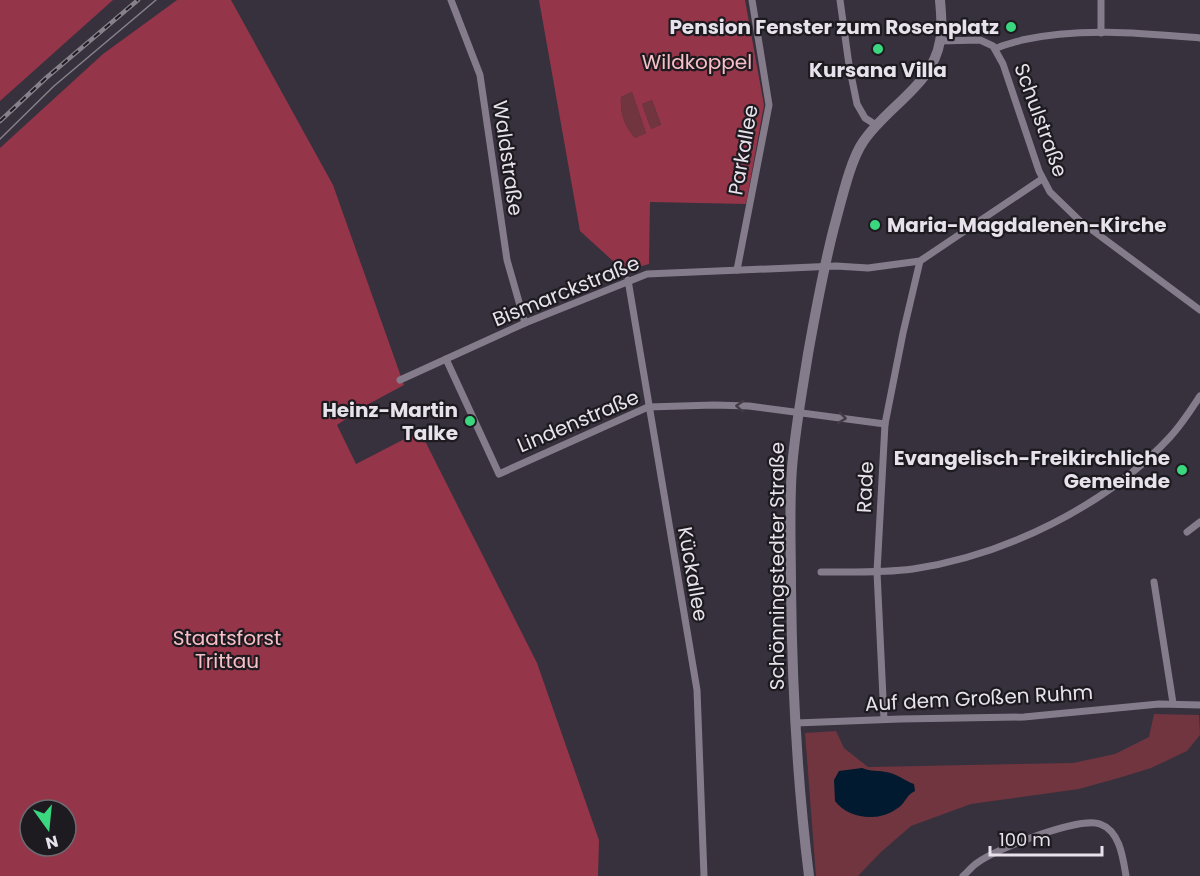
<svg xmlns="http://www.w3.org/2000/svg" width="1200" height="876" viewBox="0 0 1200 876" font-family="Poppins,sans-serif">
	<style>
		.green { fill: #70353f; fill-rule: evenodd }
		.forest { fill: #943549; fill-rule: evenodd }
		.water { fill: #021a2f }
		.lines { fill: none; stroke-linecap: round; stroke-linejoin: round }
		.street { stroke: #847c8b; stroke-width: 7 }
		.secondary { stroke: #847c8b; stroke-width: 10 }
		.tram { stroke: #87818c; stroke-width: 1.5 }
		.rail-casing { stroke: #87818c; stroke-width: 4.5 }
		.rail { stroke: #1d1a20; stroke-width: 2; stroke-dasharray: 7; stroke-linecap: butt }
		.oneway { stroke: #413c45 }
		.poi-dot { fill: #3ad77f; stroke: #1d1a20; stroke-width: 2 }
		.labels { text-anchor: middle; dominant-baseline: central; stroke-width: 4.5; stroke-linejoin: round; paint-order: stroke }
		.poi-label { font-size: 20px; font-weight: bold; fill: #e7e2eb; stroke: #1d1a20; text-anchor: end }
		.park-label { font-size: 20px; fill: #f6c0c6; stroke: #1d1a20 }
		.street-label { font-size: 20px; fill: #e7e2eb; stroke: #1d1a20 }
	</style>
	<rect width="100%" height="100%" fill="#37303d"/>
	<!-- green -->
	<g class="green">
		<path d="M 632,92 L 646,133 L 635,138 C 624,126 620,113 621,97 Z"/>
		<path d="M 652,100 L 661,126 L 651,129 L 642,104 Z"/>
		<path d="M 1154,714 L 1199,715 L 1200,735 L 1187,751 L 1151,768 L 1122,777 L 1079,789 L 971,804 L 911,826 L 881,852 L 858,876 L 816,876 L 805,733 L 836,731 L 844,748 L 868,767 L 1073,763 L 1115,754 L 1149,737 ZM 862,768 L 874,773 L 886,772 L 910,783 L 910,793 L 900,807 L 878,817 L 867,817 L 848,812 Z"/>
	</g>
	<!-- forest -->
	<g class="forest">
		<path d="M 0,0 L 113,0 L 0,101 Z"/>
		<path d="M 177,0 L 231,0 L 333,185 L 404,385 L 365,406 L 337,425 L 356,464 L 420,431 L 537,663 L 599,840 L 598,876 L 0,876 L 0,148 L 103,54 ZM 30,810 L 66,810 L 66,846 L 30,846 Z"/>
		<path d="M 539,0 L 745,0 L 764,105 L 746,204 L 650,202 L 649,264 L 624,271 L 580,231 ZM 632,92 L 646,133 L 635,138 C 624,126 620,113 621,97 ZM 652,100 L 661,125 L 651,129 L 642,104 Z"/>
	</g>
	<!-- water -->
	<path class="water" d="M 862,768 C 872,772 877,770 886,772 C 896,773 905,781 914,784 L 915,791 C 906,795 906,802 899,807 C 882,822 849,820 835,801 L 834,780 L 839,771 Z"/>
	<g class="lines">
		<!-- street -->
		<g class="street">
			<path d="M 451,0 L 480,75 L 507,260 L 525,323"/>
			<path d="M 840,0 L 849,65 L 857,104 L 865,118 L 876,125"/>
			<path d="M 1101,0 L 1101,33"/>
			<path d="M 940,41 L 980,40 L 993,46 L 1003,64 L 1039,171 L 1050,192 L 1080,221 L 1200,310"/>
			<path d="M 995,49 C 1004,44 1013,43 1022,40 C 1080,27 1141,33 1200,38"/>
			<path d="M 737,270 L 769,105 L 752,0"/>
			<path d="M 628,280 L 697,690 L 704,876"/>
			<path d="M 446,359 L 499,474 L 648,407 L 714,405 L 749,406 L 885,424"/>
			<path d="M 400,380 L 525,323 L 647,274 L 836,266 L 868,268 L 920,261 L 1042,179"/>
			<path d="M 1187,532 L 1200,522"/>
			<path d="M 821,572 C 852,572 883,573 913,569 C 1006,555 1106,506 1170,437 C 1181,425 1191,410 1200,396"/>
			<path d="M 1154,582 L 1173,703"/>
			<path d="M 884,719 L 877,572 L 885,424 L 903,333 L 920,261"/>
			<path d="M 796,723 L 900,719 L 1024,717 L 1159,704 L 1200,705"/>
			<path d="M 963,876 C 968,872 972,866 977,863 C 995,849 1080,816 1100,824 C 1120,831 1123,858 1126,876"/>
		</g>
		<!-- secondary -->
		<path class="secondary" d="M 809,876 C 797,780 792,684 791,587 C 791,548 789,508 792,468 C 795,430 802,392 808,354 C 816,309 824,264 836,220 C 842,198 851,159 863,142 C 886,107 933,85 940,41 C 943,29 941,13 940,0"/>
		<!-- tram -->
		<path class="tram" d="M 0,139 L 54,86 L 156,0"/>
		<defs>
			<path id="rail" d="M 0,121 L 46,78 L 138,0"/>
		</defs>
		<!-- rail casing -->
		<use href="#rail" class="rail-casing"/>
		<!-- rail -->
		<use href="#rail" class="rail"/>
	</g>
	<!-- one-way arrows -->
	<defs><path id="oneway-chevron" d="M-2-3.5L2.5 0L-2 3.5" fill="none" stroke-width="1.6" stroke-linecap="round" stroke-linejoin="round" transform="scale(1.5)"/></defs>
	<g class="oneway">
		<use href="#oneway-chevron" transform="translate(740 406) rotate(-177)"/>
		<use href="#oneway-chevron" transform="translate(842 418) rotate(7)"/>
	</g>
	<!-- markers -->
	<g class="poi-dot">
		<circle cx="1011" cy="27" r="6"/>
		<circle cx="878" cy="49" r="6"/>
		<circle cx="875" cy="225" r="6"/>
		<circle cx="470" cy="421" r="6"/>
		<circle cx="1182" cy="470" r="6"/>
	</g>
	<g class="labels">
		<!-- poi labels -->
		<g class="poi-label">
			<text x="999" y="27">Pension Fenster zum Rosenplatz</text>
			<text x="878" y="70" text-anchor="middle">Kursana Villa</text>
			<text x="887" y="225" text-anchor="start">Maria-Magdalenen-Kirche</text>
			<text x="458" y="410">Heinz-Martin<tspan x="458" dy="23">Talke</tspan></text>
			<text x="1170" y="458">Evangelisch-Freikirchliche<tspan x="1170" dy="23">Gemeinde</tspan></text>
		</g>
		<!-- park labels -->
		<g class="park-label">
			<text x="697" y="62">Wildkoppel</text>
			<text x="227" y="638">Staatsforst<tspan x="227" dy="23">Trittau</tspan></text>
		</g>
		<!-- street labels -->
		<g class="street-label">
			<text transform="translate(1041 120) rotate(70)">Schulstraße</text>
			<text transform="translate(743 150) rotate(-80)">Parkallee</text>
			<text transform="translate(508 158) rotate(82)">Waldstraße</text>
			<text transform="translate(566 291) rotate(-22)">Bismarckstraße</text>
			<text transform="translate(578 421) rotate(-23)">Lindenstraße</text>
			<text transform="translate(865 487) rotate(-87)">Rade</text>
			<text transform="translate(777 566) rotate(-90)">Schönningstedter Straße</text>
			<text transform="translate(693 574) rotate(80)">Kückallee</text>
			<text transform="translate(979 698) rotate(-3)">Auf dem Großen Ruhm</text>
		</g>
	</g>
	<!-- north arrow -->
	<g transform="translate(48 828) rotate(165)"><circle r="28" fill="#1d1a20" stroke="#6e6a71" stroke-width="1.5"/>
	<path d="M0-4.5L10 22L0 15L-10 22Z" fill="#3ad77f"/>
	<text y="-9" font-size="16" font-weight="bold" text-anchor="middle" fill="#e7e2eb">N</text>
	</g>
	<!-- scale -->
	<path d="M990 846v9h112v-9" fill="none" stroke="#e7e2eb" stroke-width="3"/>
	<text x="999" y="846" font-size="18" fill="#e7e2eb" stroke="#1d1a20" stroke-width="4.5" paint-order="stroke">100 m</text>
</svg>
